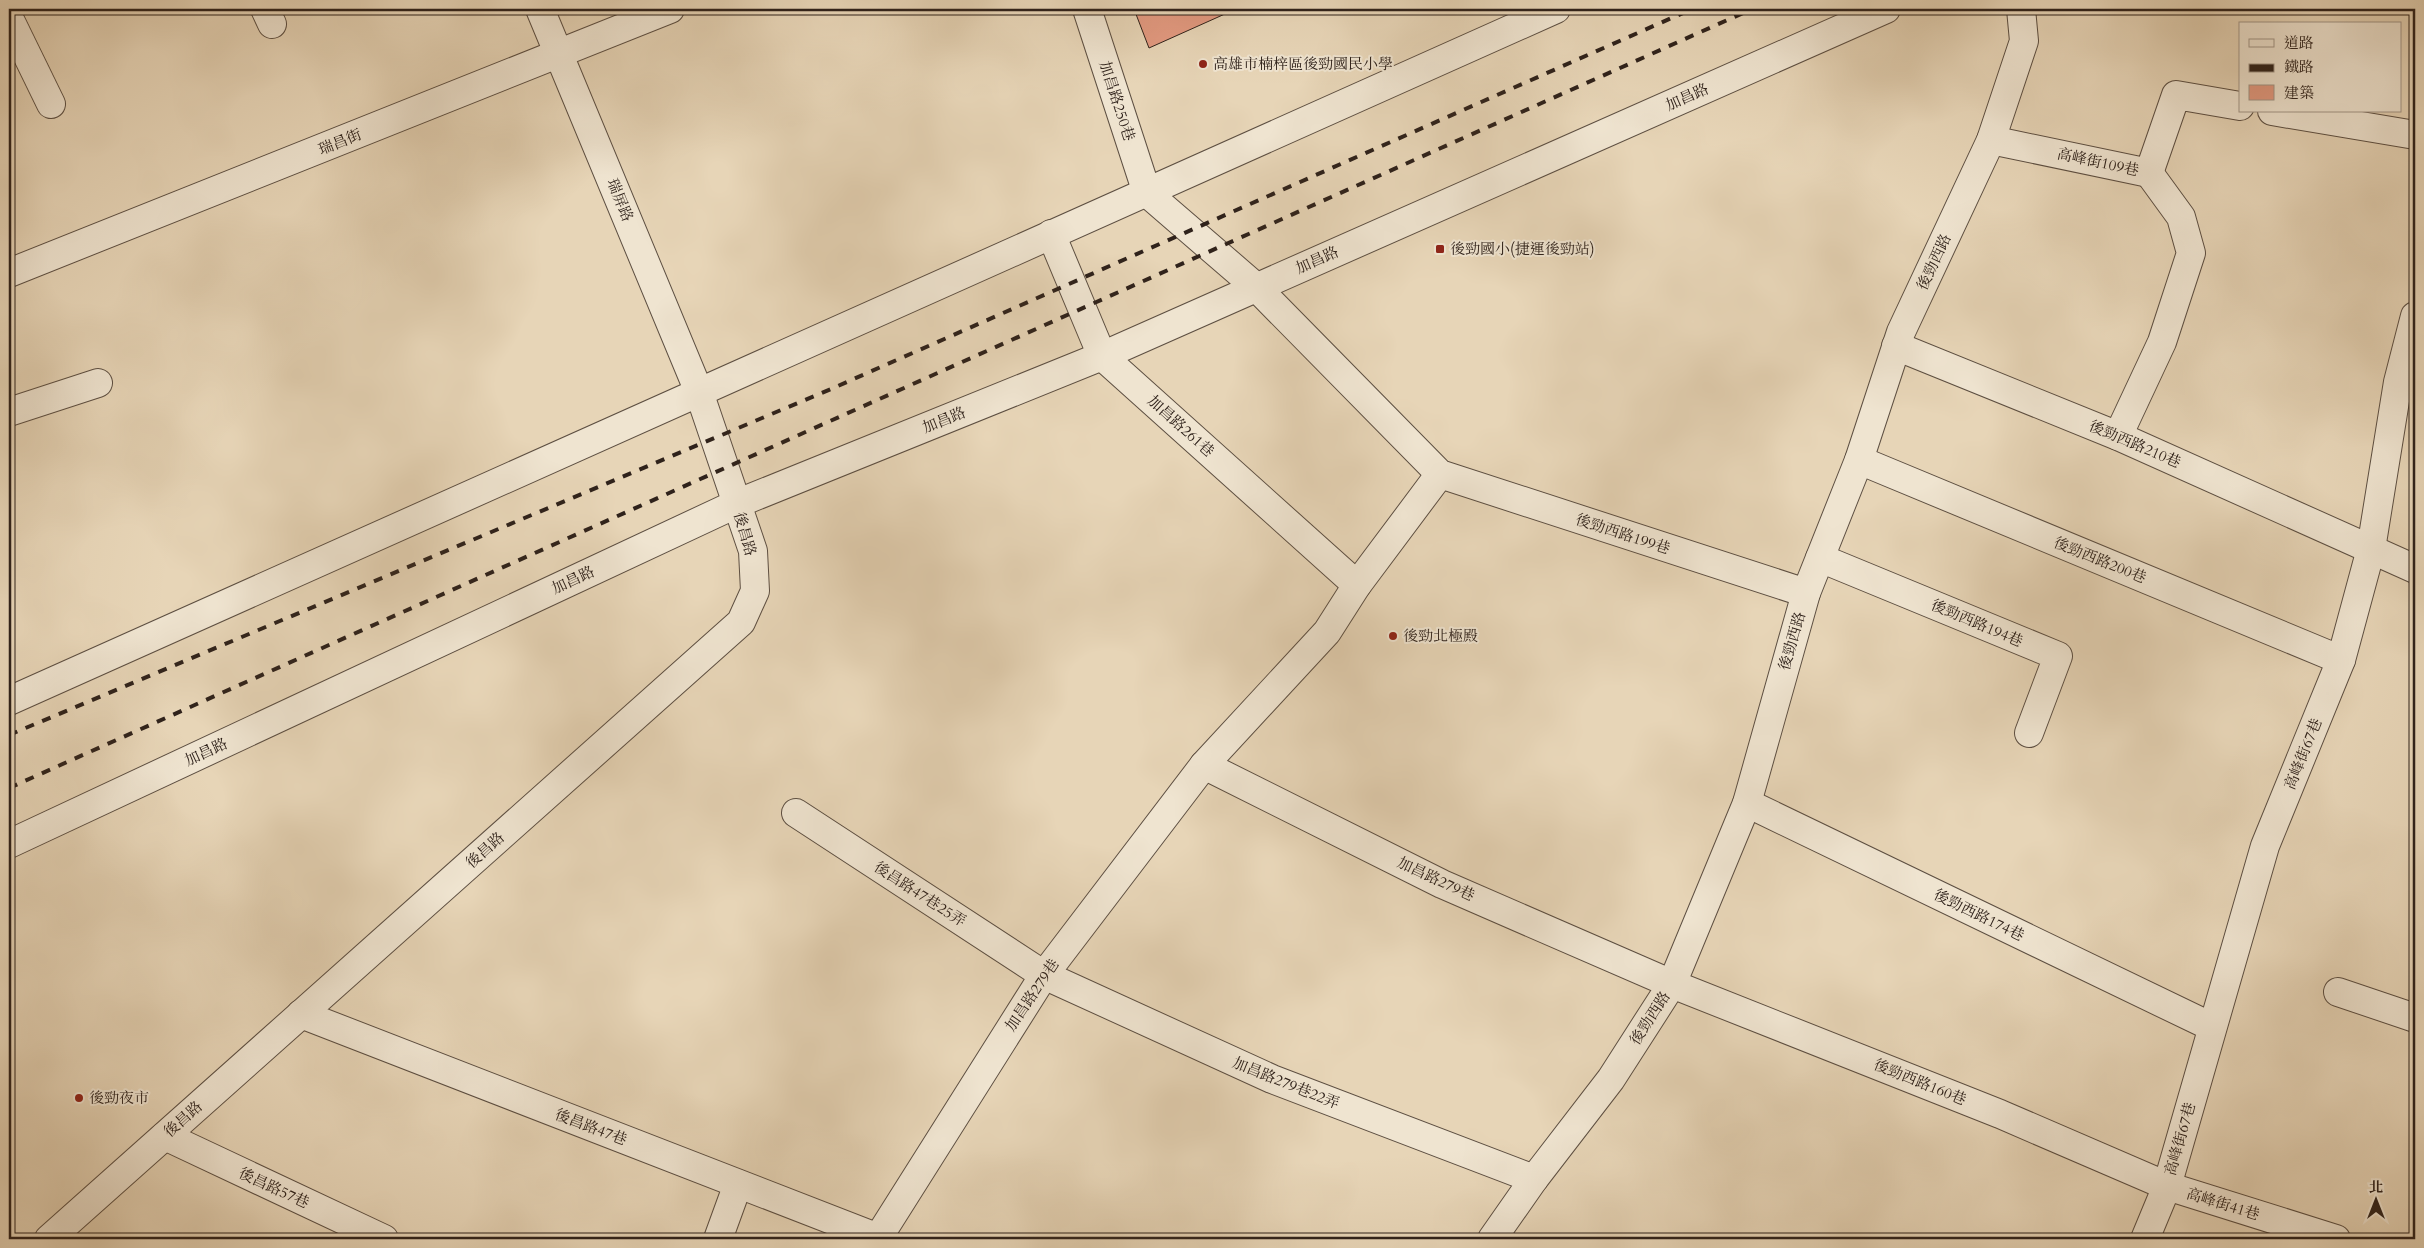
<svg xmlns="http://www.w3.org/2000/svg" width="2424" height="1248" viewBox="0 0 2424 1248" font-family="Cardo,'Noto Serif TC',serif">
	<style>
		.building { fill: #e39a81; stroke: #2f221b }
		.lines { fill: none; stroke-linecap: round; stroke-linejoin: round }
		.minor-casing { stroke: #5d4f42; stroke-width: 30 }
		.minor { stroke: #efe4d0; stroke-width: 28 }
		.rail { stroke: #2f221b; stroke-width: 4; stroke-dasharray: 9 9; stroke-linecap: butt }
		.poi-dot { fill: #8f2418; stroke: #efe4d0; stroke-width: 2 }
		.labels { text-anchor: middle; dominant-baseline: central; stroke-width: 4; stroke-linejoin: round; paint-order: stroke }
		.poi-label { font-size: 15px; fill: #2f221b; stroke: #efe4d0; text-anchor: start }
		.street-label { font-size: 15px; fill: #2f221b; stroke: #efe4d0 }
	</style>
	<rect width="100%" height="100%" fill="#e7d5b7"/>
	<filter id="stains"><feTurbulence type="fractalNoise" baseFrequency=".004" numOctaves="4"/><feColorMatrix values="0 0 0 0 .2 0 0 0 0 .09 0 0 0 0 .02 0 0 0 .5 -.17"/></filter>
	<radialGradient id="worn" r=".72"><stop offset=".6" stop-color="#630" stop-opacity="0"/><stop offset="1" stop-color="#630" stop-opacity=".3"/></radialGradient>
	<!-- building -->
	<path class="building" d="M 1134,9 L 1236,9 L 1149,48 Z"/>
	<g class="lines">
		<defs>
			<g id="minor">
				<path d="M 265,9 L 272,24"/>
				<path d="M 1087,9 L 1147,193 L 1256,287 L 1440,474 L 1806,593"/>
				<path d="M 9,18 L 51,104"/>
				<path d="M 2272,111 L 2415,135"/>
				<path d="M 1991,140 L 2149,173 L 2176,95 L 2240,106"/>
				<path d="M 1051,234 L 1102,356 L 1357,585"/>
				<path d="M 9,273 L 670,9"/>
				<path d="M 1896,346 L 2118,436 L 2415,569"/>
				<path d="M 9,412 L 98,383"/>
				<path d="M 2118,436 L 2162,342 L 2191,253 L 2181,217 L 2149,173"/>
				<path d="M 1859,460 L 2341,660"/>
				<path d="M 1820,558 L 2058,656 L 2029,733"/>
				<path d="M 9,701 L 1556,9"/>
				<path d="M 1204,765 L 1442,884 L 1672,984 L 2000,1114 L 2167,1186 L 2336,1239"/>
				<path d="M 1747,803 L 2212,1027"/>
				<path d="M 796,813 L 1044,975 L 1272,1079 L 1534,1179"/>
				<path d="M 9,844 L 736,504 L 1102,356 L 1886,9"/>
				<path d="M 2338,992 L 2415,1018"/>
				<path d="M 301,1014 L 881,1239"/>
				<path d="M 165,1136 L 384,1239"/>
				<path d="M 878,1238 L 1044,975 L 1204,765 L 1327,632 L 1357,585 L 1440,474"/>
				<path d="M 49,1239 L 741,622 L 755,591 L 753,551 L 699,392 L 540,9"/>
				<path d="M 718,1239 L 738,1184"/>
				<path d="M 1492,1239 L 1534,1179 L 1611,1079 L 1672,984 L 1747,803 L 1806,593 L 1859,460 L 1901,332 L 1991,140 L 2024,41 L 2021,9"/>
				<path d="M 2145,1239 L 2167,1186 L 2265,846 L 2341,660 L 2371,549 L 2398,382 L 2415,316"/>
			</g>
		</defs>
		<!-- minor casing -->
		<use href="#minor" class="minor-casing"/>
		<!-- minor -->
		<use href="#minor" class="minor"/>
		<!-- rail -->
		<g class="rail">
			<path d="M 9,735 L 831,389 L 1692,9"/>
			<path d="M 9,788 L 1752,9"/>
		</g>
	</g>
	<!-- markers -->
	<g class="poi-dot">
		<circle cx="1203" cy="64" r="5"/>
		<rect x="1435" y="244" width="10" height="10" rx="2.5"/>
		<circle cx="1393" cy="636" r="5"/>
		<circle cx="79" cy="1098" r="5"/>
	</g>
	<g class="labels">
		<!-- poi labels -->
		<g class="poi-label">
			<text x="1213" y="64">高雄市楠梓區後勁國民小學</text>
			<text x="1450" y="249">後勁國小(捷運後勁站)</text>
			<text x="1403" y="636">後勁北極殿</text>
			<text x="89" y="1098">後勁夜市</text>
		</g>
		<!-- street labels -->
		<g class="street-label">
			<text transform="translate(1687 97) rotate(-24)">加昌路</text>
			<text transform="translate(1117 101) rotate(72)">加昌路250巷</text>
			<text transform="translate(340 142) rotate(-22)">瑞昌街</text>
			<text transform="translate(2098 162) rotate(12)">高峰街109巷</text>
			<text transform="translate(620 200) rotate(68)">瑞屏路</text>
			<text transform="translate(1317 260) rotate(-24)">加昌路</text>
			<text transform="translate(1934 262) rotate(-65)">後勁西路</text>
			<text transform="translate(944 420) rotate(-22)">加昌路</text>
			<text transform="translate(1181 426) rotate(42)">加昌路261巷</text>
			<text transform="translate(2135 444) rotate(23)">後勁西路210巷</text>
			<text transform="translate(745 534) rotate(74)">後昌路</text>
			<text transform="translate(1623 534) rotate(18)">後勁西路199巷</text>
			<text transform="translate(2100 560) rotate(22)">後勁西路200巷</text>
			<text transform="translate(573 580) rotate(-25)">加昌路</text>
			<text transform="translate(1977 623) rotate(23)">後勁西路194巷</text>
			<text transform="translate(1792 641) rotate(-74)">後勁西路</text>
			<text transform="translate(206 752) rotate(-25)">加昌路</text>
			<text transform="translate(2303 754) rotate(-68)">高峰街67巷</text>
			<text transform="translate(485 850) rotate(-42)">後昌路</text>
			<text transform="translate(1436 879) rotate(25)">加昌路279巷</text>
			<text transform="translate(920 894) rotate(33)">後昌路47巷25弄</text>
			<text transform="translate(1979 915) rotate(26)">後勁西路174巷</text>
			<text transform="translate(1032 995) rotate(-56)">加昌路279巷</text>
			<text transform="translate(1650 1018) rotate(-57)">後勁西路</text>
			<text transform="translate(1920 1082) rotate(22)">後勁西路160巷</text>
			<text transform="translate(1286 1083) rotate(22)">加昌路279巷22弄</text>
			<text transform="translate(183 1119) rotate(-42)">後昌路</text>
			<text transform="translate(591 1127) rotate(21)">後昌路47巷</text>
			<text transform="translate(2180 1139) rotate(-74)">高峰街67巷</text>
			<text transform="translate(274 1188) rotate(25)">後昌路57巷</text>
			<text transform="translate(2223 1204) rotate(17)">高峰街41巷</text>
		</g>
	</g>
	<!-- margin -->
	<rect width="2424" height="1248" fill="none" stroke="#e7d5b7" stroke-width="30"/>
	<rect x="10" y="10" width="2404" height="1228" fill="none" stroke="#2f221b" stroke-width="2.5"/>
	<rect x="15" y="15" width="2394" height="1218" fill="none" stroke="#2f221b"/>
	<!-- legend -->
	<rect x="2239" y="22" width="162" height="90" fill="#efe4d0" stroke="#a29688"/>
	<rect x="2249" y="39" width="25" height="8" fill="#efe4d0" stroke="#a29688"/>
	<text x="2284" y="48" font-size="15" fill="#2f221b">道路</text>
	<rect x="2249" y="64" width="25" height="8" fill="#2f221b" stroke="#a29688"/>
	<text x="2284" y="72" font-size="15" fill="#2f221b">鐵路</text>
	<rect x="2249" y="85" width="25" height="15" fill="#e39a81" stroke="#a29688"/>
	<text x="2284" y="98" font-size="15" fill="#2f221b">建築</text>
	<!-- north arrow -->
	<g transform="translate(2376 1200)" stroke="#efe4d0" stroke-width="4" paint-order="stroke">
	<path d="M0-4L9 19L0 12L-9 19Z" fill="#2f221b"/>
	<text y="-8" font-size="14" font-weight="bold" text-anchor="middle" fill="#2f221b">北</text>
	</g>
	<rect width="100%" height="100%" filter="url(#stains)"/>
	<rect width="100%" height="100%" fill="url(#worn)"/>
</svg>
